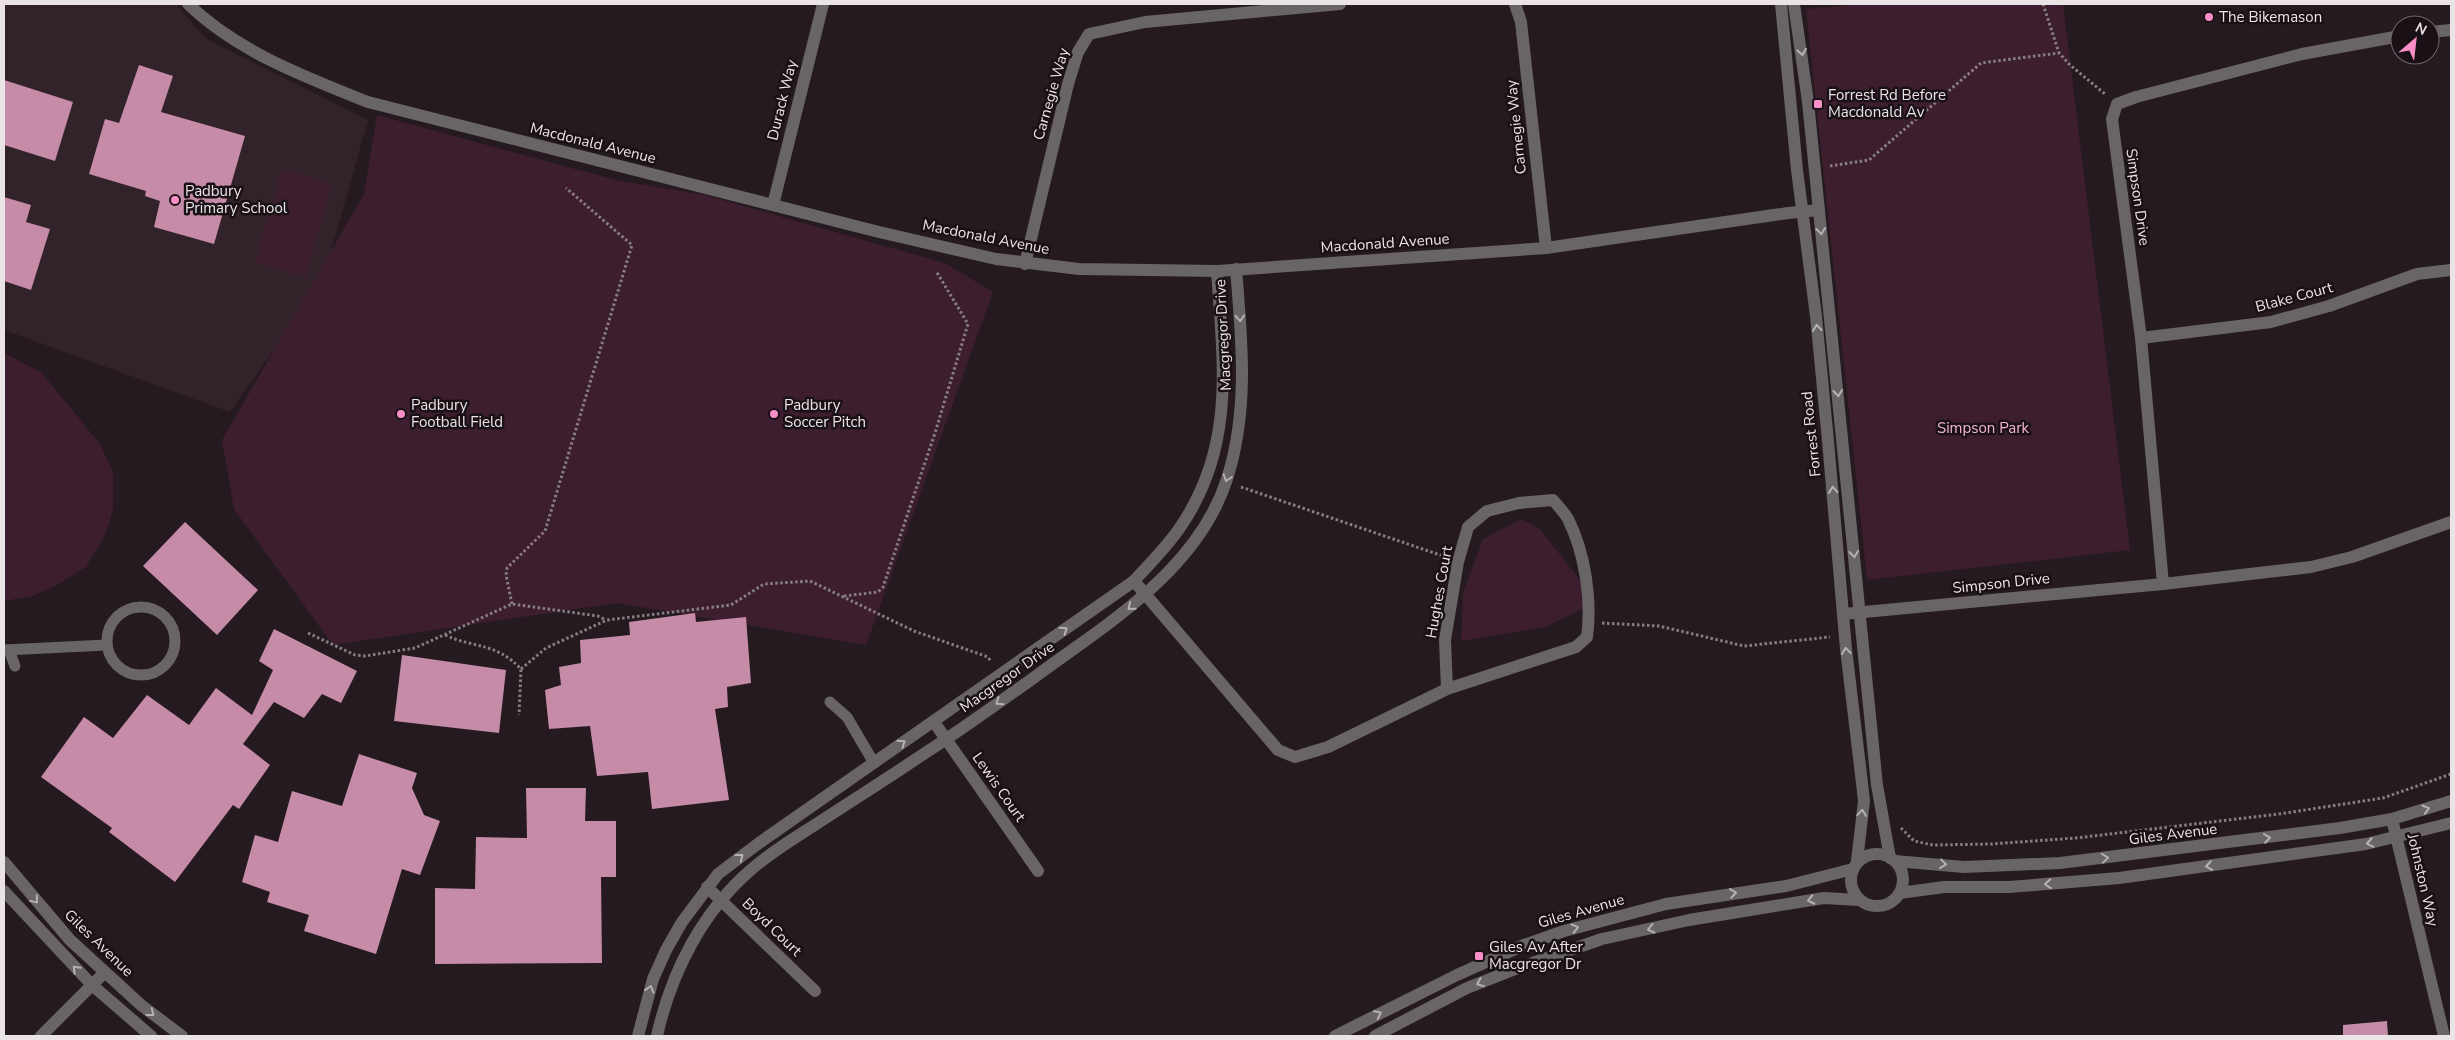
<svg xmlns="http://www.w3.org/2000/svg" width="2455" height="1040" viewBox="0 0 2455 1040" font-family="'Nunito Sans',sans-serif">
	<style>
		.built { fill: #32232a }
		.green { fill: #3d1e2e }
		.building { fill: #c58ba7 }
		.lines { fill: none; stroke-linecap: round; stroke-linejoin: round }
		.path { stroke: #867e82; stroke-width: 3; stroke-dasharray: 2.5 2.5; stroke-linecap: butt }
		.service { stroke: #696466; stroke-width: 11 }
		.minor { stroke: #696466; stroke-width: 12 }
		.tertiary { stroke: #696466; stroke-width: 12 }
		.oneway { stroke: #b6b1b3 }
		.poi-dot { fill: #fa8fc7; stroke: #1a1116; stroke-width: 2 }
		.labels { text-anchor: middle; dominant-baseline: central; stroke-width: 5; stroke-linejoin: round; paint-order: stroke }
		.poi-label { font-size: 15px; fill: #eae4e7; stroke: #1a1116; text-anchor: start }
		.street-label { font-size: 15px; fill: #eae4e7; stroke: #1a1116 }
		.park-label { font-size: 15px; fill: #f6b3d4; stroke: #1a1116 }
	</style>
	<rect width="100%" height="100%" fill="#241a1f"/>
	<!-- built -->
	<path class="built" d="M 4,4 L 176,4 L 205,38 L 368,120 L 323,280 L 230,412 L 4,330 Z"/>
	<!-- green -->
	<g class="green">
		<path d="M 1860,4 L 2063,4 L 2130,550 L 1867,580 L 1806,9 Z"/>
		<path d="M 377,115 L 616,180 L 705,195 L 945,263 L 993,292 L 866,645 L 617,603 L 333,645 L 234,509 L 222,440 L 364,194 Z"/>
		<path d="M 282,169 L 332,184 L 306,277 L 255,263 Z"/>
		<path d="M 4,353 L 41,372 L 100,444 L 113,472 L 113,509 L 106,533 L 86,567 L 61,583 L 33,596 L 4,601 Z"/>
		<path d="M 1521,519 L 1540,529 L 1597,602 L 1545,627 L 1461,641 L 1463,593 L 1483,539 Z"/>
	</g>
	<!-- building -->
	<g class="building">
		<path d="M 139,65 L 173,76 L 161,112 L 245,136 L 214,244 L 154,227 L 160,201 L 145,196 L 146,191 L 89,174 L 105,119 L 119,123 Z"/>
		<path d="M 4,80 L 73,102 L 55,161 L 4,145 Z"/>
		<path d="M 4,197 L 31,205 L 26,222 L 50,229 L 31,290 L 4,281 Z"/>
		<path d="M 185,522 L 258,590 L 217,635 L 143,566 Z"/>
		<path d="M 695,613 L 696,622 L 746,617 L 751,683 L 727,687 L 728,707 L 715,709 L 729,800 L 652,809 L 648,772 L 597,776 L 590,726 L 549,729 L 545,690 L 561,685 L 559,667 L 581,663 L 580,640 L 630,635 L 629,622 Z"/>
		<path d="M 274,629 L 357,671 L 341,703 L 322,694 L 304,718 L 274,702 L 243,744 L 270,765 L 239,809 L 233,805 L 175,882 L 109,832 L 112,828 L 41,777 L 84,717 L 113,738 L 147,695 L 189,725 L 216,688 L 252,715 L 273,670 L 259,661 Z"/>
		<path d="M 402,655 L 506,670 L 499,733 L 394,721 Z"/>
		<path d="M 359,754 L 417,773 L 412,788 L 424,815 L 440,821 L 420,875 L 402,869 L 376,954 L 304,931 L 309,915 L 267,902 L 270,892 L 242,882 L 255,835 L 278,842 L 292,791 L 342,806 Z"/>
		<path d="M 526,788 L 586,788 L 585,821 L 616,821 L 616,877 L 601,877 L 602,963 L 435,964 L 435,888 L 475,889 L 476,837 L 527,838 Z"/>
		<path d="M 2387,1021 L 2388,1036 L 2343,1036 L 2343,1025 Z"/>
	</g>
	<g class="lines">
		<!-- path -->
		<g class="path">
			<path d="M 2043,4 L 2059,53"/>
			<path d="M 1830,166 L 1869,160 L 1981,63 L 2059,53 L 2070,65 L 2105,94"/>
			<path d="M 1241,487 L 1443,556"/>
			<path d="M 844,596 L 878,592 L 883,587 L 935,433 L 968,324 L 936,271"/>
			<path d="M 512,604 L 506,575 L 507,568 L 545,531 L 632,245 L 566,188"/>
			<path d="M 1602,623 L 1659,626 L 1744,646 L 1830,637"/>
			<path d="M 308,633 L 355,655 L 365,656 L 415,648 L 512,604 L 598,616 L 606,620"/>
			<path d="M 445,635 C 476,649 495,642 521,669 L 519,715"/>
			<path d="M 521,669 L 546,648 L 607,620 L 731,605 L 764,584 L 810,581 L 914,631 L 988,657 L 991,662"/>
			<path d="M 1901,828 L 1914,841 L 1933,845 L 1991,844 L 2076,838 L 2279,814 L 2383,798 L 2451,774"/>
		</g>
		<!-- service -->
		<g class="service">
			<circle cx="141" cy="641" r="34"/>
			<path d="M 4,650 L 107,645"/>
			<path d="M 9,650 L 15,666"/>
			<path d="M 830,702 L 847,717 L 874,763"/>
		</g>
		<!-- minor -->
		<g class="minor">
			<path d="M 188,4 C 238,52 305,77 368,102 L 879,232 L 996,259 L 1079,269 L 1217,271 L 1546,248 L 1788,213 L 1819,210"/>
			<path d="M 1515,4 L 1521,22 L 1546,248"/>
			<path d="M 2430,32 L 2451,30"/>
			<path d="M 773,205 L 823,4"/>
			<path d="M 1025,264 L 1068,84 L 1078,52 L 1089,34 L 1145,22 L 1340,4"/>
			<path d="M 2141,338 L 2271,322 L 2329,306 L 2417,274 L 2451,270"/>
			<path d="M 1134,581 L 1278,750 L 1295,757 L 1328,747 L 1447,689 L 1576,647 L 1587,637 C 1592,599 1585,553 1568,519 C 1564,512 1558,506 1553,500 L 1519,503 L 1487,511 L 1468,527 L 1458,562 L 1445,640 L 1447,689"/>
			<path d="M 2163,584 L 2141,338 L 2112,119 L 2117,104 L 2136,97 L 2302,54 L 2400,36"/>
			<path d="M 1843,614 L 2163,584 L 2311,567 L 2352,557 L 2451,522"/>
			<path d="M 934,722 L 1038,871"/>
			<path d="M 2392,819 L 2444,1036"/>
			<path d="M 707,887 L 815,991"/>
			<path d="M 41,1036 L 104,973"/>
			<path d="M 638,1036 L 653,979 L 666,950 L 682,922 L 718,874 L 759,843 L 1134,581 C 1150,563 1168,546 1181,526 C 1236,445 1223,362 1217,271"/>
			<path d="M 657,1036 C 671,973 702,911 753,868 C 774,850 798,836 821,821 C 853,800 885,780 916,759 C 973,723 1027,682 1082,643 C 1140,602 1204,551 1227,479 C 1249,410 1242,341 1236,269"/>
		</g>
		<!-- tertiary -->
		<g class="tertiary">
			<path d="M 1781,4 L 1797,170 L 1816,316 L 1828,441 L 1846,649 L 1862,783 L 1864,801 L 1857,861"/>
			<path d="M 1794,4 L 1808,102 L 1877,785 L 1890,858"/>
			<circle cx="1877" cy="880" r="26"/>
			<path d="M 1895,861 L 1964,867 L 2060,863 L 2340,828 L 2392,819 L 2451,801"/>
			<path d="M 4,862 L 70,940 L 141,1005 L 182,1036"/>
			<path d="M 4,891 L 92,985 L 151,1036"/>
			<path d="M 1900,893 L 1944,887 L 2009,887 L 2119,878 L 2366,844 L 2451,823"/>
			<path d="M 1335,1036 L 1457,975 L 1524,945 L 1564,931 L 1666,904 L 1786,886 L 1853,869"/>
			<path d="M 1375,1036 L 1467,988 L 1518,968 L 1602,939 L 1689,920 L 1824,898 L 1859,900"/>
		</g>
	</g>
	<!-- one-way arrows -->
	<defs><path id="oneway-chevron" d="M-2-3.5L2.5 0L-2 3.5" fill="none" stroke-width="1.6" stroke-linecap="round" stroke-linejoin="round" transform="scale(1.25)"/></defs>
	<g class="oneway">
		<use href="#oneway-chevron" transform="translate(1802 52) rotate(81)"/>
		<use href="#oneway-chevron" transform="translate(1821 231) rotate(84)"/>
		<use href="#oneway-chevron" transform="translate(1240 318) rotate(86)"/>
		<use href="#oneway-chevron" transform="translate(1817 328) rotate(-96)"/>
		<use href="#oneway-chevron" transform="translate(1838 393) rotate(84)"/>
		<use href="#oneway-chevron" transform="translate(1227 478) rotate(108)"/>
		<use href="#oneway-chevron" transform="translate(1833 490) rotate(-95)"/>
		<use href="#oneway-chevron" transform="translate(1854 554) rotate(84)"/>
		<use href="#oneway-chevron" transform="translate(1131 607) rotate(141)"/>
		<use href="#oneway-chevron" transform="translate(1064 630) rotate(-35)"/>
		<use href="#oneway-chevron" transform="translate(1846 651) rotate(-96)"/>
		<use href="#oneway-chevron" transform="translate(999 702) rotate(145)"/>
		<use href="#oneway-chevron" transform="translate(902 743) rotate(-35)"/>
		<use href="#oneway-chevron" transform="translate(2426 809) rotate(-17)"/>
		<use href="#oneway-chevron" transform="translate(1862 813) rotate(-84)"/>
		<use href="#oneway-chevron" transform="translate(2267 838) rotate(-8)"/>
		<use href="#oneway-chevron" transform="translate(2370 843) rotate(170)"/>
		<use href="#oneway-chevron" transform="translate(740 857) rotate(-38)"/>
		<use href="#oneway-chevron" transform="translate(2105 858) rotate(-7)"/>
		<use href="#oneway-chevron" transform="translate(1943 864) rotate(7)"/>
		<use href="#oneway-chevron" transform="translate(2209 866) rotate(172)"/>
		<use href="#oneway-chevron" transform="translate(2048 884) rotate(175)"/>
		<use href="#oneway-chevron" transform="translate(1733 893) rotate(-9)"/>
		<use href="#oneway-chevron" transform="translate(35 900) rotate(50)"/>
		<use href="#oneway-chevron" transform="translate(1811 900) rotate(168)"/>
		<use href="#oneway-chevron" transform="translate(1575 928) rotate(-15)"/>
		<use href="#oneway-chevron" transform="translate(1651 929) rotate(167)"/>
		<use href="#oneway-chevron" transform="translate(76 969) rotate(-135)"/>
		<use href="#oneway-chevron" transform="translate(1480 983) rotate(158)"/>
		<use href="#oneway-chevron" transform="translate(650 989) rotate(-73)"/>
		<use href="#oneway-chevron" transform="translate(151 1013) rotate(37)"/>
		<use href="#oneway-chevron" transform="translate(1378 1014) rotate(-27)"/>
	</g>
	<!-- markers -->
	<g class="poi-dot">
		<circle cx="2209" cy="17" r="5"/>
		<rect x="1813" y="99" width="10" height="10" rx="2.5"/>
		<circle cx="175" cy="200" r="5"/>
		<circle cx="401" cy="414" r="5"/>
		<circle cx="774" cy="414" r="5"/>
		<rect x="1474" y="951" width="10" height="10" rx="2.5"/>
	</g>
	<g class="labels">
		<!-- poi labels -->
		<g class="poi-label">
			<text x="2219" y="17">The Bikemason</text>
			<text x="1828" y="95">Forrest Rd Before<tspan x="1828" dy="17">Macdonald Av</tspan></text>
			<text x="185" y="191">Padbury<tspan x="185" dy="17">Primary School</tspan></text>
			<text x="411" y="405">Padbury<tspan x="411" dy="17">Football Field</tspan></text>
			<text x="784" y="405">Padbury<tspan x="784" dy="17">Soccer Pitch</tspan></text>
			<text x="1489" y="947">Giles Av After<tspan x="1489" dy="17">Macgregor Dr</tspan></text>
		</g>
		<!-- street labels -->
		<g class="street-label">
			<text transform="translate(1051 94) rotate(-74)">Carnegie Way</text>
			<text transform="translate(782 100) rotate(-76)">Durack Way</text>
			<text transform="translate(1516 127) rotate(-96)">Carnegie Way</text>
			<text transform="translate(593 143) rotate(14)">Macdonald Avenue</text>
			<text transform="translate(2138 197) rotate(82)">Simpson Drive</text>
			<text transform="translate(986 237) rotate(11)">Macdonald Avenue</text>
			<text transform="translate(1385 243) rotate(-4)">Macdonald Avenue</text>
			<text transform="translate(2294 297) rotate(-15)">Blake Court</text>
			<text transform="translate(1223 335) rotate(-93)">Macgregor Drive</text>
			<text transform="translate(1811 434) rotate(-96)">Forrest Road</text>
			<text transform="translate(2001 583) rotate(-6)">Simpson Drive</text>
			<text transform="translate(1439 592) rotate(-80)">Hughes Court</text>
			<text transform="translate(1007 677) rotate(-35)">Macgregor Drive</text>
			<text transform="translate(999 787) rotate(55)">Lewis Court</text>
			<text transform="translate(2173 834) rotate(-7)">Giles Avenue</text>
			<text transform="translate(2423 880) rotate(77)">Johnston Way</text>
			<text transform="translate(1581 911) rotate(-16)">Giles Avenue</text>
			<text transform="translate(772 927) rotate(44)">Boyd Court</text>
			<text transform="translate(99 943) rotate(44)">Giles Avenue</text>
		</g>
		<!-- park labels -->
		<g class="park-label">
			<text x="1983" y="428">Simpson Park</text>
		</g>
	</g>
	<!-- border -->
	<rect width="2455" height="1040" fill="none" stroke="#eae4e7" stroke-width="10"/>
	<!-- north arrow -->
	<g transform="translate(2415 40) rotate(28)"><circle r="24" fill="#1a1116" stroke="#6d656a"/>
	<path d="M0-4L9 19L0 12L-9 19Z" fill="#fa8fc7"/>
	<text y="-8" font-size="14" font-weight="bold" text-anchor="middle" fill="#eae4e7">N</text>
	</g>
</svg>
